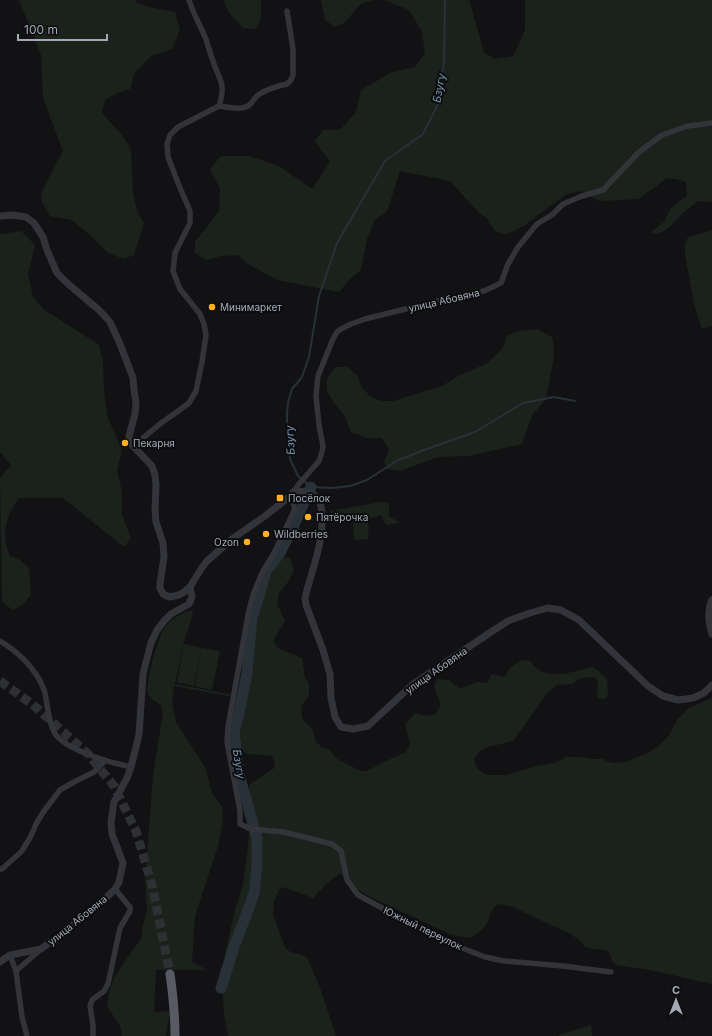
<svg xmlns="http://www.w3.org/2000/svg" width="712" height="1036" viewBox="0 0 712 1036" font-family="Inter,sans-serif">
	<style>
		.green { fill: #1a221b }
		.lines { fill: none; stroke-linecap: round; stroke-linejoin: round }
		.stream { stroke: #283138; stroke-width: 2 }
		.river { stroke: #283138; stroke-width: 11 }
		.trunk-tunnel { stroke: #2f3034; stroke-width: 9; stroke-dasharray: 9 4.5; stroke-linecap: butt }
		.minor { stroke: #333439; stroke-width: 5.5 }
		.tertiary { stroke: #333439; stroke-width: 7 }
		.trunk { stroke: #575a62; stroke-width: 9 }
		.poi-dot { fill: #fdaf21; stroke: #0d0d0f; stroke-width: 1.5 }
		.labels { text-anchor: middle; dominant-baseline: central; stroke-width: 4; stroke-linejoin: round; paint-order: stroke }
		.street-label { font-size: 10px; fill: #a3a9b5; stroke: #0d0d0f }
		.poi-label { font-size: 10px; fill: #a3a9b5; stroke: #0d0d0f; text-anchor: start }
		.water-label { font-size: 11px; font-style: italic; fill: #7798b3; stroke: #0d0d0f }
	</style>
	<rect width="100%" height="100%" fill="#121214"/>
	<!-- green -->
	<g class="green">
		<path d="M 18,0 L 135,0 L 136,2 L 149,7 L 175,12 L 180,30 L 172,49 L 151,56 L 134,74 L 130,89 L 117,93 L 105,100 L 102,113 L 121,134 L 131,149 L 133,192 L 137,211 L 144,223 L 134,255 L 124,259 L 108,253 L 89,234 L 72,220 L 50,216 L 42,202 L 41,193 L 63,151 L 43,98 L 41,55 L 20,2 Z"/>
		<path d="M 223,0 L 261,0 L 261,18 L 256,29 L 243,28 L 229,13 Z"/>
		<path d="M 321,0 L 373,0 L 361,4 L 344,23 L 335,27 L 325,20 Z"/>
		<path d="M 384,0 L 469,0 L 484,52 L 494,59 L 513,56 L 525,30 L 525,0 L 712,0 L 712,203 L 711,202 L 698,201 C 693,205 688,209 683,213 C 674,222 667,234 653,234 L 652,231 L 664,222 L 670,209 L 687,195 L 686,182 L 676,179 L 667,178 L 639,199 L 623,200 L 599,201 L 582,191 L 567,194 L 542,212 L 524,226 L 505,235 L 494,230 L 487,218 L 479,213 L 450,181 L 400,171 L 387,212 L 375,219 L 367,239 L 361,270 L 349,280 L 339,292 L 277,280 L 248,264 L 237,255 L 221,256 L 206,260 L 195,253 L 195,242 L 219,211 L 220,189 L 210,169 L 221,156 L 249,156 L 279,166 L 312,189 L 330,162 L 315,141 L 323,130 L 341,129 L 356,112 L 361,90 L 392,72 L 415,67 L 425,53 L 422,32 L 409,10 Z"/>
		<path d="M 712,230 L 712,325 L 702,329 L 694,304 L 685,255 L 685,244 L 688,237 Z"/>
		<path d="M 21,231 L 35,245 L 28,274 L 33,297 L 44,310 L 70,326 L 99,345 L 103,362 L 104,391 L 108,418 L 122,450 L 117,471 L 122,492 L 122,515 L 131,538 L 124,547 L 63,498 L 19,498 C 15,504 10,511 8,518 C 3,530 5,544 10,556 L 20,560 L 29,568 L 31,595 L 22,605 L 13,610 L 2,602 L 0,478 L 11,465 L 0,452 L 0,234 Z"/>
		<path d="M 537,329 L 552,337 L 554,349 L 553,363 L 546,399 L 532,415 L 522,444 L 469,456 L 438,457 L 400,471 L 387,469 L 384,462 L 389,450 L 382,438 L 367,438 L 351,432 L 344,415 L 334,403 L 327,391 L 327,379 L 335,367 L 347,367 L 357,375 L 362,388 L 370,396 L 381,401 L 393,401 L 442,386 L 460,375 L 486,364 L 502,349 L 507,336 L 519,331 Z"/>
		<path d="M 381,502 L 389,503 L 389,516 L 399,523 L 386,525 L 381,515 L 369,519 L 368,539 L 354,540 L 353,520 L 332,516 L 330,511 Z"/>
		<path d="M 275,557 L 290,558 L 294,571 L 288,582 L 279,593 L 277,604 L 285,621 C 281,629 276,634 273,642 L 280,649 L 302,658 L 305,678 L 309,684 L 309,695 L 301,707 L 302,718 L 313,730 L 316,742 L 323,748 L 330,750 L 337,759 L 361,771 L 367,771 L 382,763 L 406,752 L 410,745 L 405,725 L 415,713 L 427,716 L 435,714 L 441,705 L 434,686 L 437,679 L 449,680 L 460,689 L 477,682 L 488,683 L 491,674 L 504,677 L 511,667 L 521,660 L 530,661 C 533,664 535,668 539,670 C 555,679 576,671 593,667 L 596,669 L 607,679 L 608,693 L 607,698 L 602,699 L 598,698 L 597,693 L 598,681 L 594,677 L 581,678 L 572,684 L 557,685 L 548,692 L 514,740 L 502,744 L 490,746 L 479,752 L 474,760 L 477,768 L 487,775 L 507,775 L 532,767 L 555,763 L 566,757 L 581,757 L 590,759 L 602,759 L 612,763 L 625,762 L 645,754 L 658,747 L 669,735 L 677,720 L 689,708 L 709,699 L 712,697 L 712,984 L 650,970 L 616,965 L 612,961 L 610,953 L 606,950 L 594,949 L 585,947 L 579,940 L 569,933 L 553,926 L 513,907 L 498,904 L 493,908 L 486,926 L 471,938 L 452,935 L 368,896 L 357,889 L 340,873 L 327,883 L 313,898 L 283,887 L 279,890 L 274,902 L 273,914 L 285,948 L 292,953 L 299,954 L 307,957 L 319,985 L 336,1036 L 228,1036 L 224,1013 L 222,984 L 224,959 L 235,909 L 243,885 L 249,838 L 247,793 L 250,784 L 273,769 L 275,763 L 272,756 L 247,754 L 239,749 L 236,736 L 239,698 L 174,686 L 172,702 L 176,722 L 206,769 L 212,793 L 222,807 L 223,820 L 218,846 L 195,916 L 192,962 L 207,970 L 156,970 L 154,1012 L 170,1011 L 166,1036 L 122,1036 L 120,1026 L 107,1006 L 109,992 L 114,978 L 130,954 L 141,939 L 143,925 L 147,910 L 145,882 L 153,776 L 163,712 C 162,710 162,708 161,706 C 157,701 150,700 148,693 C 145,683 158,636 165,627 C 172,618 180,614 191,610 L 193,613 L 184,642 L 175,684 L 239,696 L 246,653 L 248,631 L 254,600 L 263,574 Z"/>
		<path d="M 184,644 L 202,648 L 194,686 L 177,682 Z"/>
		<path d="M 202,648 L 220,651 L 212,690 L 195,686 Z"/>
		<path d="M 591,1025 L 592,1036 L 558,1036 L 562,1034 Z"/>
	</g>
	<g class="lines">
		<!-- stream -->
		<path class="stream" d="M 445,0 L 444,61 L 438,104 L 423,134 L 385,161 L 337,243 L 319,296 L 309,357 L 302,377 L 292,389 L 288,403 L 287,413 L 287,432 L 290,459 L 298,476 L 311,487 L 332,488 L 350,486 L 367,480 L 398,460 L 424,450 L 475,432 L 523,403 L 554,397 L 575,401"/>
		<!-- river -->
		<path class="river" d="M 221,988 L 234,947 L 254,894 L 257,865 L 257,838 L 239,774 L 234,732 L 239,713 L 247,673 L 252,617 L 259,596 L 266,571 L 280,553 L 295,523 L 304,502 L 311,487"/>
		<!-- trunk-tunnel -->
		<path class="trunk-tunnel" d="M 0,681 L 32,704 L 88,754 L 114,786 L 136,831 L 152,885 L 170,974"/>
		<!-- minor -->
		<g class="minor">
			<path d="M 219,106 C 226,107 234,109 241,108 C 252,107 252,100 258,95 C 267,89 277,86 287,84 L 291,80 L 293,75 L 293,49 L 287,11"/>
			<path d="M 133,446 L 161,423 L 174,414 L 189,403 L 196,391 L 202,362 L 206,335 L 204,324 L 200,314 L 180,289 L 173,271 L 175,253 L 190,223 L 190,211 L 178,183 L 168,157 L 167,144 L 170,135 L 178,127 L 219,106 C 227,82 218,79 212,58 C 209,51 208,44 205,37 C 200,25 193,13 189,0"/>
			<path d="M 294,491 L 299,484 L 319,461 L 322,452 L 323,446 L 319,425 L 316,396 L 318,376 L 333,339 L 337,332 L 341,329 L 351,324 L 365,319 L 442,300 L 484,291 L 501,283 L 508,264 L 518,247 L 537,224 L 552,215 L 563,204 L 582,196 L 603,190 L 639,152 L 662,135 L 688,126 L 712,123"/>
			<path d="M 288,498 L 293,503 L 295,509 L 274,553 L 261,575 L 253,595 L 248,615 L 228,727 L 227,742 L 240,811 L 240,824 L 251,829 L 284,832 L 332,844 L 341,851 L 345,870 L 347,880 L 358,895 L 404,920 L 462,948 L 485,957 L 504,961 L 563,966 L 611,972"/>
			<path d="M 0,641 C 17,651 29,662 39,679 C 41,683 43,687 44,690 C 46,695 46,700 47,705 C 49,715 50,727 56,735 C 69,751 111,763 131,767"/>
			<path d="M 0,869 L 2,869 L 22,851 L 31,836 L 36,824 L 44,811 L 60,790 L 74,782 L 94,772 L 105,761"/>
			<path d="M 10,955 L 16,971 L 22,1017 L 27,1036"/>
			<path d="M 16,971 L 40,950"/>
			<path d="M 93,1036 L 93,1025 L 90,1006 L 92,1000 L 104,991 L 108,984 L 120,928 L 130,911 L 130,907 L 128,905 L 115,889"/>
		</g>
		<!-- tertiary -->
		<g class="tertiary">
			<path d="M 0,216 L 13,215 L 26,217 L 34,223 L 43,237 L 47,250 L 57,273 L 67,283 L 99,310 L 110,322 L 120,344 L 133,378 L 134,390 L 136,402 L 135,414 L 129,436 L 130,441 L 133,446 L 152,466 L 155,475 L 156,485 L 155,510 L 156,522 L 163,543 L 164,557 L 160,584 L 160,588 L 163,594 L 169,597 L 179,595 L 184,592 L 190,587 L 201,569 L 207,561 L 232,539 L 265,516 L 288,498 L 294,491 C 302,491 315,492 319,500 C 321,503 321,508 322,512 C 324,538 314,565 307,590 L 305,598 L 306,605 L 323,650 L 330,674 L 331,698 L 335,717 L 341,727 L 353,729 L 368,726 L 412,685 L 494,630 L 508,621 L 530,613 L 548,608 L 561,610 L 579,620 L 648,686 L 663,696 L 678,700 L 693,698 L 704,693 L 712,685"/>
			<path d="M 712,600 C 707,610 709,624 712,634"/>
			<path d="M 0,962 L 4,959 L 10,955 L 41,949 L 82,918 L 104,900 L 115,889 L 119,882 L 123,863 L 112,834 L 111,822 L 114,802 L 127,778 L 131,767 L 139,735 L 143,674 L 151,643 L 157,630 L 164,621 L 171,614 L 189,604 L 192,597 L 190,587"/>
		</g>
		<!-- trunk -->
		<path class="trunk" d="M 170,974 C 173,995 175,1015 175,1036"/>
	</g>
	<!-- markers -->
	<g class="poi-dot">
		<circle cx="212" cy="307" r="4"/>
		<circle cx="125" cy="443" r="4"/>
		<rect x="276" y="494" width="8" height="8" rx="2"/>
		<circle cx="308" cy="517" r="4"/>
		<circle cx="266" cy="534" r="4"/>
		<circle cx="247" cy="542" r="4"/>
	</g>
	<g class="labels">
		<!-- street labels -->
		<g class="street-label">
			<text transform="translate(444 300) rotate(-13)">улица Абовяна</text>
			<text transform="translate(436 670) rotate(-35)">улица Абовяна</text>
			<text transform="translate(77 920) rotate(-39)">улица Абовяна</text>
			<text transform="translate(423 928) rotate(26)">Южный переулок</text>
		</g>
		<!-- poi labels -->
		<g class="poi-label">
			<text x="220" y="307">Минимаркет</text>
			<text x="133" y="443">Пекарня</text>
			<text x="288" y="498">Посёлок</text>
			<text x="316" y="517">Пятёрочка</text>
			<text x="274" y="534">Wildberries</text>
			<text x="239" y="542" text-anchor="end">Ozon</text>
		</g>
		<!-- water labels -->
		<g class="water-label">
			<text transform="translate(439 88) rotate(-80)">Бзугу</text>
			<text transform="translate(290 440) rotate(-93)">Бзугу</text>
			<text transform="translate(239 764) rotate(81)">Бзугу</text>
		</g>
	</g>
	<!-- north arrow -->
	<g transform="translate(676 1000)" stroke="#0d0d0f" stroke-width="3" paint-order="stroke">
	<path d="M0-3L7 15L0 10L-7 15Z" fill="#a3a9b5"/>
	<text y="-6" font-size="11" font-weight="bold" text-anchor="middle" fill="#a3a9b5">С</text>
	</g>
	<!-- scale -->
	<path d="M18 34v6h89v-6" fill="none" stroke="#a3a9b5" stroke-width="2"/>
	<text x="24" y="34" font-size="12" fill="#a3a9b5" stroke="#0d0d0f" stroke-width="3" paint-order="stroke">100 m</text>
</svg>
